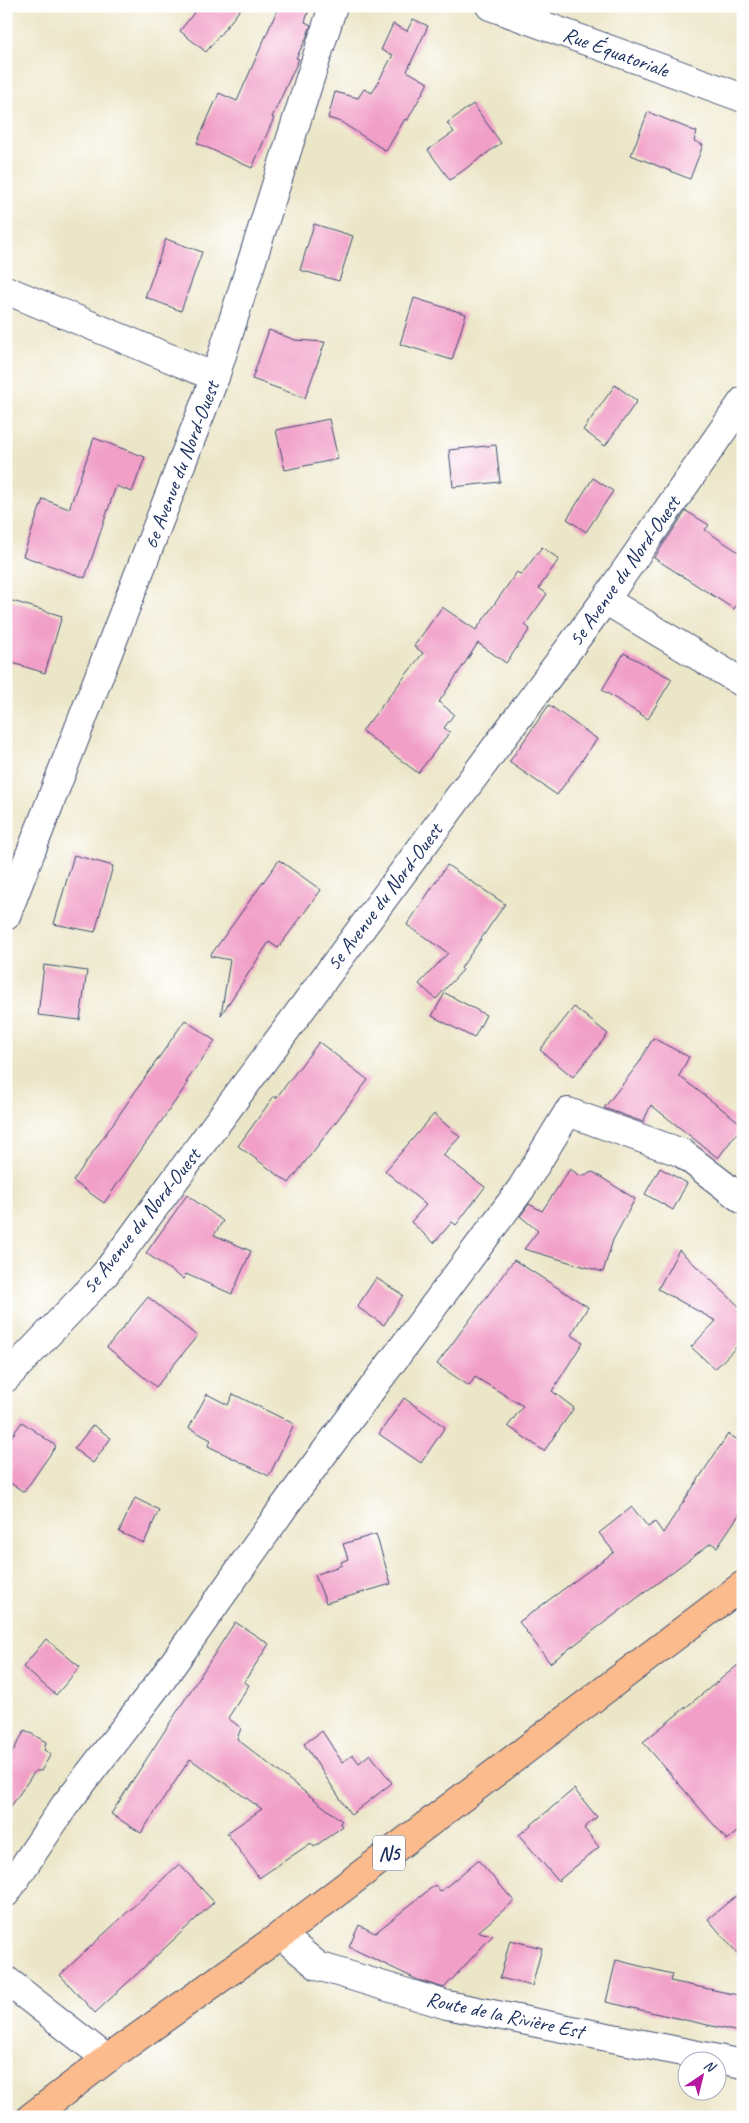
<svg xmlns="http://www.w3.org/2000/svg" width="749" height="2123" viewBox="0 0 749 2123" font-family="Caveat,sans-serif">
	<style>
		.building { fill: #f19fc7 }
		.lines { fill: none; stroke-linecap: round; stroke-linejoin: round }
		.minor-casing { stroke: #3a4a6e; stroke-width: 30 }
		.highway-casing { stroke: #3a4a6e; stroke-width: 30 }
		.minor { stroke: #fff; stroke-width: 28 }
		.highway { stroke: #fbbb8d; stroke-width: 28 }
		.labels { text-anchor: middle; dominant-baseline: central; stroke-width: 4.5; stroke-linejoin: round; paint-order: stroke }
		.shield { fill: #fff; stroke: #5f6d8e; stroke-width: 1 }
		.shield-label { font-size: 20px; font-weight: bold; fill: #1b2f5e }
		.street-label { font-size: 21px; fill: #1b2f5e; stroke: #fff }
	</style>
	<rect width="100%" height="100%" fill="#fff"/>
	<filter id="ink" filterUnits="userSpaceOnUse"><feTurbulence type="fractalNoise" baseFrequency=".02" numOctaves="2"/><feDisplacementMap in="SourceGraphic" scale="10" xChannelSelector="R" yChannelSelector="G"/><feConvolveMatrix kernelMatrix="1 2 1 2 8 2 1 2 1" color-interpolation-filters="sRGB"/></filter>
	<filter id="wash" filterUnits="userSpaceOnUse"><feTurbulence type="fractalNoise" baseFrequency=".0096" numOctaves="4" result="noise"/><feDisplacementMap in="SourceGraphic" scale="20" xChannelSelector="R" yChannelSelector="G"/><feGaussianBlur stdDeviation="1.12" result="paint"/><feColorMatrix in="noise" values="0 0 0 0 0 0 0 0 0 0 0 0 0 0 0 0 0 1.4 0 .05"/><feComposite in="paint" operator="in"/></filter>
	<g filter="url(#wash)">
		<rect width="100%" height="100%" fill="#ece6c8"/>
		<g id="blocks">
			<!-- building -->
			<g class="building">
				<path d="M 199,6 L 243,6 L 206,52 L 180,31 Z"/>
				<path d="M 279,6 L 310,6 L 305,22 L 311,25 L 305,41 L 296,58 L 299,59 L 272,117 L 274,118 L 252,168 L 197,143 L 219,93 L 237,101 Z"/>
				<path d="M 413,19 L 428,26 L 407,71 L 428,83 L 407,121 L 405,119 L 386,151 L 341,122 L 328,118 L 335,92 L 358,98 L 364,89 L 372,93 L 393,55 L 381,50 L 393,24 L 407,31 Z"/>
				<path d="M 473,104 L 501,143 L 450,180 L 428,150 L 454,132 L 447,123 Z"/>
				<path d="M 648,112 L 697,132 L 694,141 L 703,145 L 690,179 L 631,155 Z"/>
				<path d="M 314,224 L 353,236 L 339,281 L 300,270 Z"/>
				<path d="M 166,239 L 202,252 L 181,311 L 145,297 Z"/>
				<path d="M 414,298 L 466,314 L 452,360 L 400,344 Z"/>
				<path d="M 269,330 L 295,340 L 325,342 L 305,398 L 252,379 Z"/>
				<path d="M 615,385 L 637,401 L 605,446 L 583,430 Z"/>
				<path d="M 329,419 L 338,459 L 285,470 L 276,430 Z"/>
				<path d="M 94,438 L 145,457 L 132,492 L 116,486 L 85,578 L 23,556 L 43,499 L 69,509 Z"/>
				<path d="M 496,445 L 500,482 L 453,487 L 449,450 Z"/>
				<path d="M 593,478 L 613,491 L 586,532 L 567,519 Z"/>
				<path d="M 686,511 L 709,525 L 705,530 L 743,555 L 743,594 L 734,609 L 654,558 Z"/>
				<path d="M 542,547 L 559,559 L 539,588 L 547,594 L 525,625 L 530,629 L 506,663 L 478,643 L 439,702 L 454,714 L 444,728 L 450,732 L 418,773 L 362,731 L 423,653 L 414,646 L 442,607 L 476,630 L 517,572 L 521,575 Z"/>
				<path d="M 6,599 L 62,616 L 45,673 L 6,661 Z"/>
				<path d="M 624,653 L 672,679 L 648,719 L 602,690 Z"/>
				<path d="M 549,705 L 597,739 L 557,795 L 509,762 Z"/>
				<path d="M 74,855 L 113,866 L 95,932 L 54,924 Z"/>
				<path d="M 279,860 L 321,890 L 278,948 L 269,942 L 221,1015 L 230,960 L 210,956 Z"/>
				<path d="M 447,865 L 505,904 L 461,968 L 463,970 L 436,999 L 419,984 L 448,953 L 407,925 Z"/>
				<path d="M 44,965 L 87,971 L 80,1020 L 38,1015 Z"/>
				<path d="M 445,993 L 486,1015 L 474,1038 L 432,1016 Z"/>
				<path d="M 574,1007 L 608,1034 L 573,1077 L 540,1050 Z"/>
				<path d="M 185,1020 L 215,1041 L 186,1082 L 188,1083 L 104,1203 L 73,1181 Z"/>
				<path d="M 653,1038 L 689,1057 L 679,1076 L 743,1125 L 718,1158 L 651,1105 L 643,1122 L 604,1108 L 639,1063 Z"/>
				<path d="M 319,1042 L 368,1080 L 289,1183 L 238,1146 L 274,1096 L 276,1098 Z"/>
				<path d="M 434,1114 L 460,1137 L 443,1155 L 485,1187 L 456,1225 L 452,1222 L 434,1243 L 411,1222 L 426,1205 L 385,1171 Z"/>
				<path d="M 660,1168 L 687,1183 L 673,1210 L 645,1194 Z"/>
				<path d="M 570,1169 L 581,1176 L 593,1172 L 635,1199 L 613,1240 L 603,1272 L 524,1249 L 538,1231 L 520,1216 L 529,1204 L 542,1211 Z"/>
				<path d="M 187,1195 L 223,1221 L 214,1235 L 251,1251 L 232,1294 L 186,1274 L 183,1279 L 146,1253 Z"/>
				<path d="M 679,1250 L 743,1310 L 743,1340 L 715,1369 L 691,1347 L 716,1321 L 658,1289 Z"/>
				<path d="M 514,1260 L 588,1307 L 571,1335 L 583,1342 L 552,1391 L 574,1408 L 544,1451 L 508,1426 L 523,1406 L 475,1377 L 469,1386 L 437,1364 Z"/>
				<path d="M 376,1278 L 403,1295 L 384,1325 L 357,1307 Z"/>
				<path d="M 148,1297 L 197,1336 L 156,1387 L 107,1347 Z"/>
				<path d="M 207,1394 L 228,1405 L 233,1394 L 294,1424 L 269,1476 L 208,1446 L 211,1440 L 189,1428 Z"/>
				<path d="M 404,1398 L 445,1427 L 421,1463 L 379,1434 Z"/>
				<path d="M 22,1422 L 56,1446 L 24,1492 L 6,1480 L 6,1444 Z"/>
				<path d="M 93,1425 L 111,1438 L 93,1463 L 74,1449 Z"/>
				<path d="M 728,1434 L 743,1443 L 743,1509 L 717,1547 L 711,1543 L 550,1663 L 519,1622 L 614,1552 L 599,1533 L 632,1507 L 648,1527 L 655,1522 L 663,1533 Z"/>
				<path d="M 135,1498 L 159,1510 L 144,1543 L 119,1532 Z"/>
				<path d="M 376,1534 L 391,1584 L 326,1603 L 315,1575 L 342,1565 L 341,1562 L 348,1559 L 343,1544 Z"/>
				<path d="M 235,1622 L 269,1644 L 244,1682 L 249,1685 L 228,1718 L 241,1728 L 237,1739 L 342,1821 L 340,1823 L 342,1827 L 314,1847 L 311,1843 L 259,1878 L 227,1833 L 262,1809 L 190,1759 L 141,1833 L 111,1814 Z"/>
				<path d="M 46,1639 L 80,1667 L 56,1695 L 23,1667 Z"/>
				<path d="M 743,1661 L 743,1827 L 727,1840 L 643,1742 Z"/>
				<path d="M 25,1730 L 46,1742 L 44,1750 L 51,1754 L 41,1771 L 35,1771 L 6,1814 L 6,1763 Z"/>
				<path d="M 322,1731 L 342,1762 L 353,1755 L 359,1763 L 370,1754 L 392,1783 L 351,1815 L 304,1744 Z"/>
				<path d="M 574,1789 L 597,1817 L 584,1828 L 599,1847 L 558,1881 L 519,1835 Z"/>
				<path d="M 478,1860 L 514,1901 L 478,1932 L 493,1935 L 444,1988 L 418,1980 L 349,1947 L 359,1925 L 375,1933 L 435,1885 L 440,1892 Z"/>
				<path d="M 179,1864 L 214,1902 L 95,2013 L 60,1975 Z"/>
				<path d="M 743,1890 L 743,1960 L 708,1919 Z"/>
				<path d="M 510,1940 L 542,1948 L 532,1986 L 500,1978 Z"/>
				<path d="M 616,1960 L 672,1974 L 670,1981 L 743,1996 L 743,2033 L 606,2002 Z"/>
			</g>
		</g>
	</g>
	<g filter="url(#ink)">
		<use href="#blocks" fill-opacity="0" stroke="#3a4a6e" stroke-width="1"/>
		<g class="lines">
			<defs>
				<g id="minor">
					<path d="M 490,6 L 743,98"/>
					<path d="M 6,290 L 215,377"/>
					<path d="M 605,600 L 743,683"/>
					<path d="M 6,916 L 215,377 L 333,6"/>
					<path d="M 6,1378 L 105,1274 L 605,600 L 743,401"/>
					<path d="M 6,1893 L 65,1805 L 163,1678 L 286,1504 L 521,1189 L 568,1112 L 682,1153 L 743,1200"/>
					<path d="M 281,1935 L 318,1966 L 447,2005 L 743,2064"/>
					<path d="M 6,1980 L 107,2059"/>
				</g>
				<path id="highway" d="M 31,2117 L 107,2059 L 281,1935 L 743,1585"/>
			</defs>
			<!-- minor casing -->
			<use href="#minor" class="minor-casing"/>
			<!-- highway casing -->
			<use href="#highway" class="highway-casing"/>
			<!-- minor -->
			<use href="#minor" class="minor"/>
			<!-- highway -->
			<use href="#highway" class="highway"/>
		</g>
	</g>
	<g class="labels">
		<!-- shield labels -->
		<rect class="shield" x="373" y="1835.5" width="32" height="35" rx="4"/>
		<g class="shield-label">
			<text x="389" y="1853">N5</text>
		</g>
		<!-- street labels -->
		<g class="street-label">
			<text transform="translate(616 52) rotate(20)">Rue Équatoriale</text>
			<text transform="translate(181 465) rotate(-69)">6e Avenue du Nord-Ouest</text>
			<text transform="translate(624 571) rotate(-55)">5e Avenue du Nord-Ouest</text>
			<text transform="translate(384 897) rotate(-53)">5e Avenue du Nord-Ouest</text>
			<text transform="translate(141 1221) rotate(-52)">5e Avenue du Nord-Ouest</text>
			<text transform="translate(505 2015) rotate(12)">Route de la Rivière Est</text>
		</g>
	</g>
	<!-- margin -->
	<rect width="749" height="2123" fill="none" stroke="#fff" stroke-width="25"/>
	<!-- north arrow -->
	<g transform="translate(702 2076) rotate(35)"><circle r="24" fill="#ffffff" stroke="#a4acbf"/>
	<path d="M0-4L9 19L0 12L-9 19Z" fill="#b5179e"/>
	<text y="-8" font-size="14" font-weight="bold" text-anchor="middle" fill="#1b2f5e">N</text>
	</g>
</svg>
